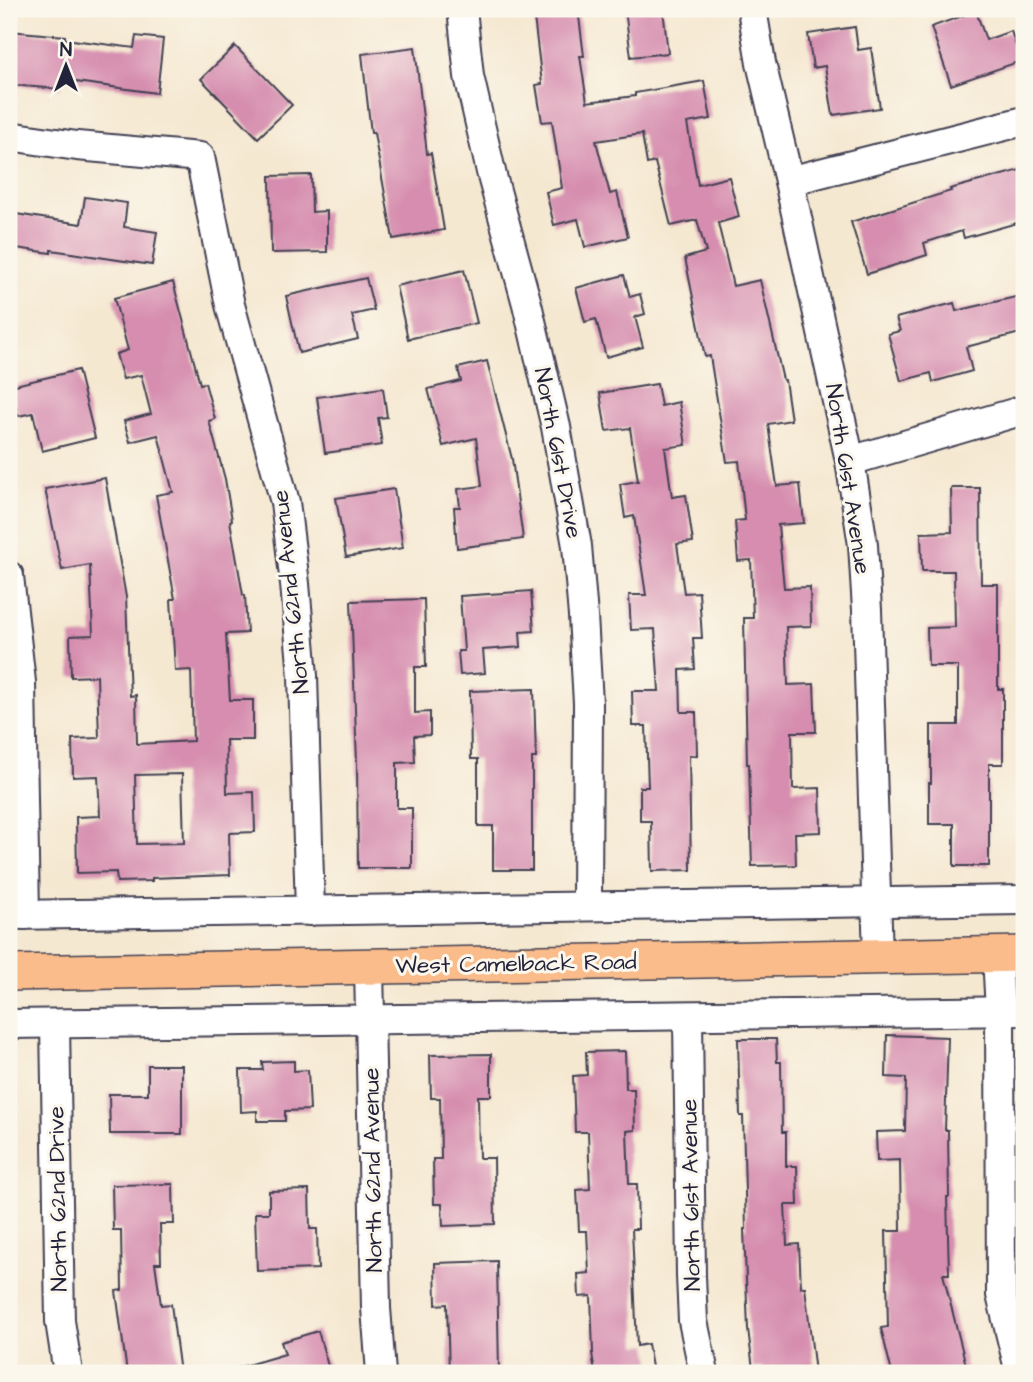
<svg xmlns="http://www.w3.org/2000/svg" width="1033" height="1382" viewBox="0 0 1033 1382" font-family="'Architects Daughter',sans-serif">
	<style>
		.building { fill: #d68daf; fill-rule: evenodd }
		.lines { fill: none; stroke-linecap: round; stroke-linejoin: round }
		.minor-casing { stroke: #424052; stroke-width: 32 }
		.major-casing { stroke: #424052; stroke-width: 38 }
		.minor { stroke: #fff; stroke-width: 28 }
		.major { stroke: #fabc8b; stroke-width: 35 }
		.labels { text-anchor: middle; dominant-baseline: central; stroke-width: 6; stroke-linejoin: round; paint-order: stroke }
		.street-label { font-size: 23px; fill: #22223b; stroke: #fbf7ec }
	</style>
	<rect width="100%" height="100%" fill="#fbf7ec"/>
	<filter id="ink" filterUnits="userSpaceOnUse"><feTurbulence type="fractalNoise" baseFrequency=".0143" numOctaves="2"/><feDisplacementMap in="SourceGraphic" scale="14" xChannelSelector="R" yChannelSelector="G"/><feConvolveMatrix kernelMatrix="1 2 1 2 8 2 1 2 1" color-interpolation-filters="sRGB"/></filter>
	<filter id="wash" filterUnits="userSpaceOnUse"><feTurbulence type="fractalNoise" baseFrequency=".00686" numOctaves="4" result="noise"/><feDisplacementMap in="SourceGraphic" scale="28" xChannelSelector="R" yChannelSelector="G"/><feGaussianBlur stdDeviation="1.57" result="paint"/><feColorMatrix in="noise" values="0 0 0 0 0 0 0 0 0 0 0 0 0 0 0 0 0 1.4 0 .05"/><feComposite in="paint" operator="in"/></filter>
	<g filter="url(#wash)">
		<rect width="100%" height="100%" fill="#f5e8d1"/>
		<g id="blocks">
			<!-- building -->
			<g class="building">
				<path d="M 533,9 L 578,9 L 584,56 L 580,56 L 587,102 L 635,96 L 635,93 L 704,81 L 711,119 L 687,123 L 698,185 L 729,177 L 739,217 L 718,223 L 733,286 L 760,280 L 783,380 L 785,380 L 791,420 L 768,424 L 777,486 L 800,484 L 804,523 L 778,525 L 784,588 L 810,587 L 811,626 L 786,627 L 788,685 L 814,684 L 816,732 L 792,732 L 793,789 L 820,788 L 821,832 L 795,833 L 796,865 L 752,866 L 749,764 L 747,764 L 744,618 L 753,618 L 751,560 L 738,561 L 735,521 L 745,520 L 739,461 L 727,462 L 710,356 L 705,357 L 685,258 L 706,252 L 697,220 L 671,226 L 655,162 L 647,164 L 642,134 L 596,141 L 610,194 L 617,192 L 628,237 L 585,247 L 578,219 L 554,225 L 546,192 L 562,188 L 552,121 L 542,122 L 536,85 L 542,84 Z"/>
				<path d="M 625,9 L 663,9 L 668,53 L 631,57 Z"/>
				<path d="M 976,11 L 986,40 L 1011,31 L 1021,61 L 951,85 L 931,27 Z"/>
				<path d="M 855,27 L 858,50 L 871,48 L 880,108 L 833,115 L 825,66 L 813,68 L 808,34 Z"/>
				<path d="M 9,31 L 65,36 L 65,39 L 134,48 L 136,36 L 163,39 L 157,93 L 61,80 L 61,89 L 9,85 Z"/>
				<path d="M 235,46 L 292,105 L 258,138 L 201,79 Z"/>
				<path d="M 415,47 L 427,154 L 431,153 L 444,230 L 393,239 L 374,133 L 371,133 L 362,54 Z"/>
				<path d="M 1024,169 L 1024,221 L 964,238 L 962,231 L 924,243 L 927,255 L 867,274 L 851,222 L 951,191 L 950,189 Z"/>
				<path d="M 311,175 L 312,212 L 327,211 L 327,252 L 271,253 L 270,176 Z"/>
				<path d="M 85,197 L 127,203 L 124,227 L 157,232 L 152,265 L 51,250 L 51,253 L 9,247 L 9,213 L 81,224 Z"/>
				<path d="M 464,270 L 477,323 L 408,339 L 396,286 Z"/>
				<path d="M 624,275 L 630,297 L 640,294 L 645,314 L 635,317 L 643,347 L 606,357 L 596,319 L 585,322 L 576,288 Z"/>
				<path d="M 366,278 L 374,310 L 352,315 L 358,339 L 299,353 L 286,296 Z"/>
				<path d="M 173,282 L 200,384 L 205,383 L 215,419 L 209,421 L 225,479 L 232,520 L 230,521 L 243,595 L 245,595 L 247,633 L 226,634 L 230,700 L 253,700 L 253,740 L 226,740 L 227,793 L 254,792 L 255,832 L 229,833 L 230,875 L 152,878 L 152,881 L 117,882 L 116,872 L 77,873 L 76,817 L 100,816 L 98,776 L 73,777 L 72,739 L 99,738 L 97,676 L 71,677 L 70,636 L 93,635 L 90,565 L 62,570 L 45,489 L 105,478 L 126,597 L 130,696 L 136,695 L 137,744 L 193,741 L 191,670 L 175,671 L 171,599 L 175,599 L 156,495 L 173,492 L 158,435 L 130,442 L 124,421 L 151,414 L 141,375 L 123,379 L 116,354 L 128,350 L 114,298 ZM 182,774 L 184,843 L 137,844 L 135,775 Z"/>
				<path d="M 1024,295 L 1024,332 L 966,347 L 972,371 L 933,382 L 931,373 L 901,381 L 888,334 L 900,331 L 896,318 L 954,303 L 956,311 Z"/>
				<path d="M 487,361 L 512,459 L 523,539 L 457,548 L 454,507 L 460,507 L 458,489 L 482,486 L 476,438 L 443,446 L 428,389 L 461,381 L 458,368 Z"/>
				<path d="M 78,370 L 95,438 L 42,451 L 33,413 L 18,416 L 11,386 Z"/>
				<path d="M 657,384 L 661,406 L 679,402 L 686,445 L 665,448 L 672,497 L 686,495 L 693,542 L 677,544 L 684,593 L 699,592 L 702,638 L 693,638 L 695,669 L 680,670 L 681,712 L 696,712 L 697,755 L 689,756 L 691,870 L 652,871 L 651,821 L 640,821 L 640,787 L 648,787 L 646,726 L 633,726 L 632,691 L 659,691 L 655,629 L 631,630 L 629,595 L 646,595 L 634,516 L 625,518 L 620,484 L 638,481 L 630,428 L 606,431 L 600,393 Z"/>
				<path d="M 383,388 L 387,417 L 378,418 L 382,445 L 325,453 L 317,397 Z"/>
				<path d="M 951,488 L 980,488 L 981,584 L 998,584 L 998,689 L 1003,689 L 1003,764 L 989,764 L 989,866 L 954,866 L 954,824 L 929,824 L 929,783 L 931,783 L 931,725 L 958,725 L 958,666 L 928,666 L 927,628 L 955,627 L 954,571 L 922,571 L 921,533 L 952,532 Z"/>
				<path d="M 394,489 L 403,548 L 346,557 L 336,498 Z"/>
				<path d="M 531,591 L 534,631 L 520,632 L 521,647 L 483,650 L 485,673 L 460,675 L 458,651 L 464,651 L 460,596 Z"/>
				<path d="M 424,599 L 426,667 L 415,667 L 415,713 L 430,712 L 430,735 L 414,736 L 415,762 L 397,763 L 397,808 L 412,808 L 412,868 L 358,868 L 357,763 L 351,601 Z"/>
				<path d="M 534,689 L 536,758 L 532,758 L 532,870 L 493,870 L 493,826 L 478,826 L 478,759 L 471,759 L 470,691 Z"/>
				<path d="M 887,1035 L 948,1037 L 945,1130 L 948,1130 L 949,1197 L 947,1197 L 949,1274 L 943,1274 L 968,1373 L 892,1373 L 881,1328 L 888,1327 L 886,1231 L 901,1231 L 900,1160 L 877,1161 L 876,1132 L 905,1131 L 906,1078 L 886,1077 Z"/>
				<path d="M 738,1039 L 776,1039 L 777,1062 L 781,1062 L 782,1132 L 786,1132 L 786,1166 L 797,1166 L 798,1205 L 785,1205 L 787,1245 L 799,1244 L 801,1287 L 805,1287 L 815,1373 L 764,1373 L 763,1368 L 753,1369 L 748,1329 L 744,1229 L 746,1229 L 743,1116 L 740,1116 Z"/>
				<path d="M 625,1051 L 626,1089 L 634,1089 L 635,1130 L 627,1131 L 629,1184 L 637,1184 L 638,1229 L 632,1229 L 637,1346 L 648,1344 L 653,1373 L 595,1373 L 592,1353 L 593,1353 L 591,1296 L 579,1297 L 578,1274 L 589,1273 L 587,1231 L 579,1231 L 577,1190 L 590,1189 L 588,1132 L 575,1132 L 573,1076 L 587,1075 L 586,1052 Z"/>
				<path d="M 491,1054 L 491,1096 L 478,1096 L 479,1158 L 494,1158 L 495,1224 L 443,1226 L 442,1204 L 434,1204 L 433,1159 L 441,1159 L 440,1098 L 431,1098 L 430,1055 Z"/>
				<path d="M 294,1061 L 294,1071 L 308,1070 L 310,1110 L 285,1111 L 285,1121 L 257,1121 L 257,1111 L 241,1112 L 240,1070 L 263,1070 L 262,1062 Z"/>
				<path d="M 148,1065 L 182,1065 L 182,1134 L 110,1134 L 109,1094 L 148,1094 Z"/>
				<path d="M 173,1184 L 174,1224 L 160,1224 L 161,1263 L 155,1263 L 161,1305 L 171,1304 L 180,1373 L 127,1373 L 116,1291 L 122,1290 L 121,1230 L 113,1230 L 112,1185 Z"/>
				<path d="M 309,1190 L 310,1229 L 317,1229 L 318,1269 L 257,1271 L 255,1213 L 269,1213 L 269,1191 Z"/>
				<path d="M 497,1261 L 499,1373 L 449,1373 L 447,1304 L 436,1305 L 435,1263 Z"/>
				<path d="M 318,1331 L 330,1373 L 237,1373 L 237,1368 L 285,1354 L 281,1342 Z"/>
			</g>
		</g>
	</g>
	<g filter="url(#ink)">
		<use href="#blocks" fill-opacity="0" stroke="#424052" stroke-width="2"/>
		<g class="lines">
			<defs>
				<g id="minor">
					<path d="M 462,9 L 469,76 L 492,176 L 527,304 L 556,427 L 577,546 L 583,616 L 588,703 L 587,906"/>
					<path d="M 752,9 L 761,63 L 789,181 L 850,461 L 863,545 L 867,610 L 878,957"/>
					<path d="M 9,136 L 77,146 L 200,157 L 230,305 L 285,502 L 295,584 L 303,676 L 310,911"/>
					<path d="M 789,181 L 1024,121"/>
					<path d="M 850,461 L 1024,410"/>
					<path d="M 9,576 L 21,682 L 25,915"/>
					<path d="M 9,915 L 1024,900"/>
					<path d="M 997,955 L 1000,1012 L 1001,1295 L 1020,1373"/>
					<path d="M 369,967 L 376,1308 L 381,1373"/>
					<path d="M 688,1016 L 691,1276 L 693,1321 L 704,1373"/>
					<path d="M 9,1024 L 1024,1011"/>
					<path d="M 55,1024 L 60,1321 L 68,1373"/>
				</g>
				<path id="major" d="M 9,973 L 1024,954"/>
			</defs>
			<!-- minor casing -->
			<use href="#minor" class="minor-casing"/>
			<!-- major casing -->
			<use href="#major" class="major-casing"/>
			<!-- minor -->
			<use href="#minor" class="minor"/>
			<!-- major -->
			<use href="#major" class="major"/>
		</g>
	</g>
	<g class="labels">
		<!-- street labels -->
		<g class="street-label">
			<text transform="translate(558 453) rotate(79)">North 61st Drive</text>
			<text transform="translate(848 479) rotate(81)">North 61st Avenue</text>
			<text transform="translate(291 592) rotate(-96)">North 62nd Avenue</text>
			<text transform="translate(516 964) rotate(-1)">West Camelback Road</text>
			<text transform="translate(373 1170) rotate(-91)">North 62nd Avenue</text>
			<text transform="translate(691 1195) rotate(-91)">North 61st Avenue</text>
			<text transform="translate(58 1199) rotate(-91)">North 62nd Drive</text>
		</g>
	</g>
	<!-- margin -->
	<rect width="1033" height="1382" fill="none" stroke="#fbf7ec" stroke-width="35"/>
	<!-- north arrow -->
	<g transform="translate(66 66)" stroke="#fbf7ec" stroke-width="5" paint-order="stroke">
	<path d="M0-5L12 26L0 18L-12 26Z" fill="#22223b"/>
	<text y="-10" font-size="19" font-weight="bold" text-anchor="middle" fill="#22223b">N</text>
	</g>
</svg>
